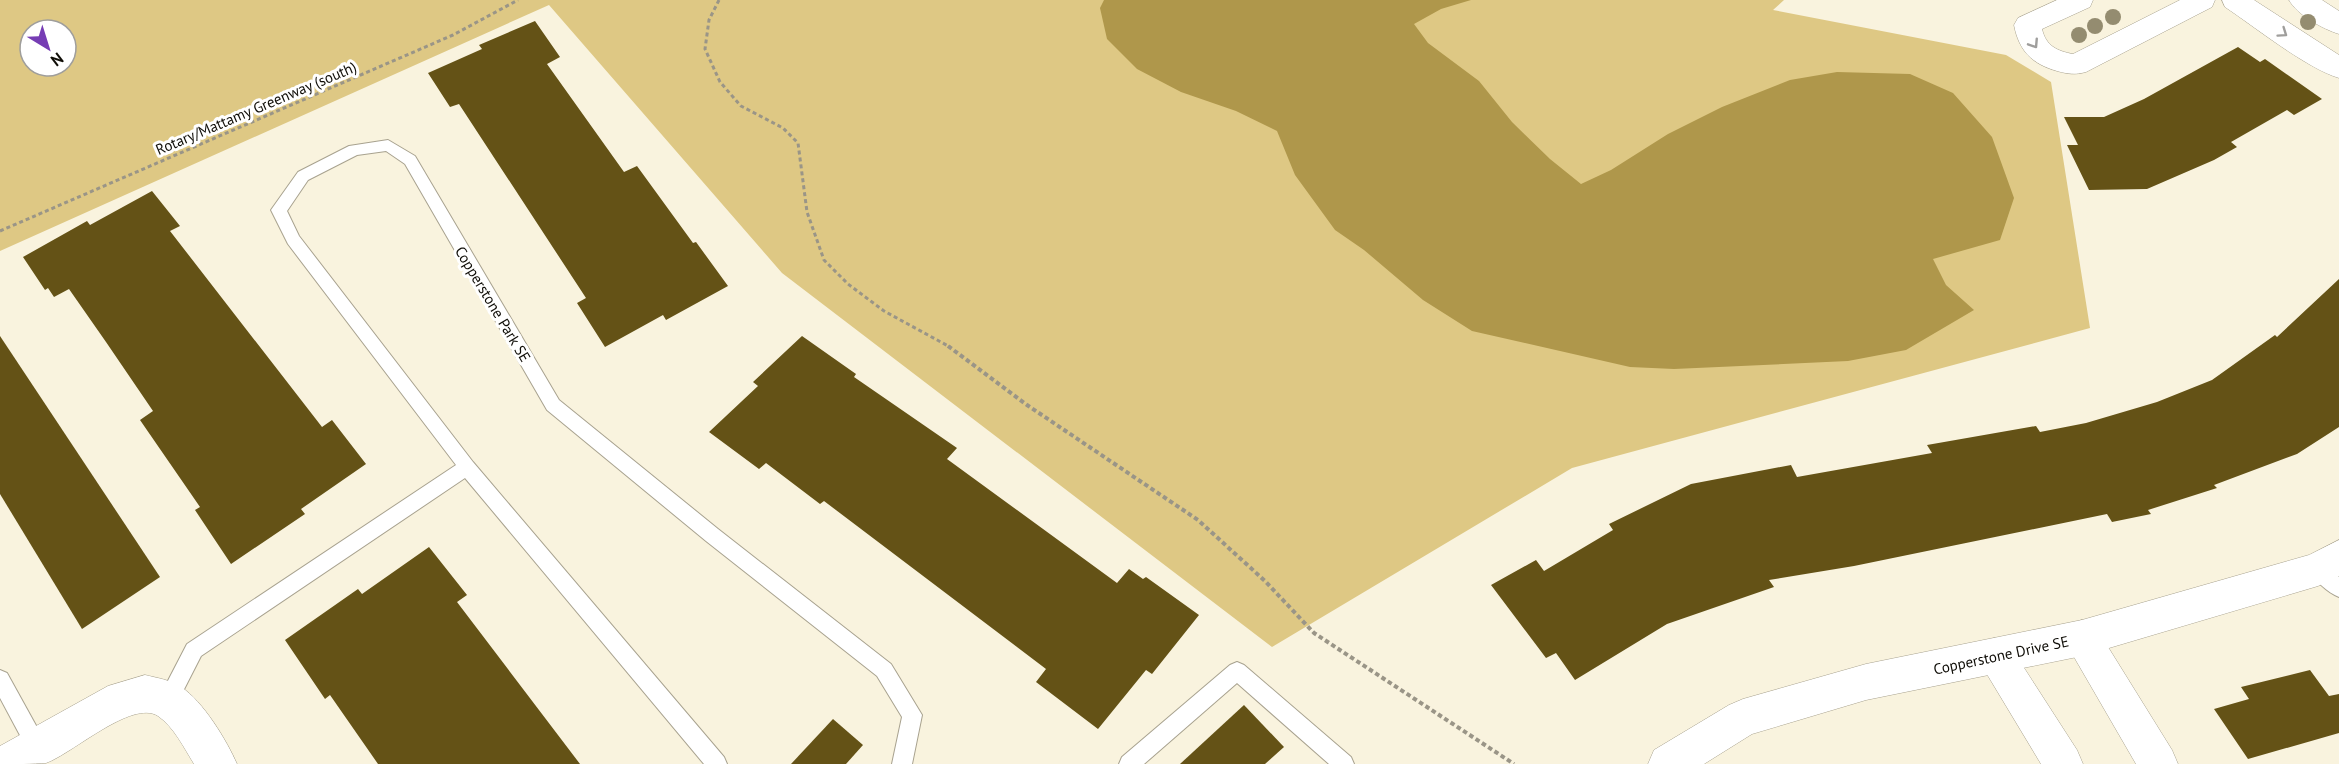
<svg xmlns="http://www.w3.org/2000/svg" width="2339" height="764" viewBox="0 0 2339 764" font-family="'PT Sans',sans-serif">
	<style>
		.green { fill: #dec884; fill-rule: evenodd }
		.water { fill: #af974b }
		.building { fill: #645216 }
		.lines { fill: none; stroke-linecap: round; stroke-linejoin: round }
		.service-casing { stroke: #a8a28f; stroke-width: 2 }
		.minor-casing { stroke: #a8a28f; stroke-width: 1 }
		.tertiary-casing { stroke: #a8a28f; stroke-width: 1 }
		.path-far1 { stroke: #9a9587; stroke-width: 3; stroke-dasharray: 4 3; stroke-linecap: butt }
		.path { stroke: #9a9587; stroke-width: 4; stroke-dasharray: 4.5 3; stroke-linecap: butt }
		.service { fill: #fff; fill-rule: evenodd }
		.minor { fill: #fff; fill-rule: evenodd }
		.tertiary { fill: #fff; fill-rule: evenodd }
		.tree { fill: #948c70 }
		.oneway { stroke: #9f9e9c }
		.labels { text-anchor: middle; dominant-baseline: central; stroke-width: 6; stroke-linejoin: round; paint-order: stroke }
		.street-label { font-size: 15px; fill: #0f0d07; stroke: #fff }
	</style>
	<rect width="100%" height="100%" fill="#f9f3de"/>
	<!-- green -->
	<path class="green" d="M 0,0 L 1784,0 L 1773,10 L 2006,55 L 2051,82 L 2090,328 L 1572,468 L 1272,647 L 782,273 L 549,5 L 0,251 ZM 30,30 L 66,30 L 66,66 L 30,66 Z"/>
	<!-- water -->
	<path class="water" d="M 1104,0 L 1471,0 L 1441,9 L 1414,24 L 1428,43 L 1479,81 L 1512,122 L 1550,159 L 1581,184 L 1611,170 L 1668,134 L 1722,107 L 1790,80 L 1837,72 L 1910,74 L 1953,93 L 1992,137 L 2014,198 L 2000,240 L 1933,259 L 1946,285 L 1974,310 L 1906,350 L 1848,361 L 1674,369 L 1630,367 L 1472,331 L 1423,300 L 1364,250 L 1335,230 L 1295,175 L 1277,131 L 1236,111 L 1181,92 L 1137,69 L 1107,39 L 1100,8 Z"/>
	<!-- building -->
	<g class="building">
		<path d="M 535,21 L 560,57 L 547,64 L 624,172 L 637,166 L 693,243 L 696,242 L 728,286 L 666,320 L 663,315 L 605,347 L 577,303 L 586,298 L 459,104 L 450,107 L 428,73 L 482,49 L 479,45 Z"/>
		<path d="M 2238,47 L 2260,62 L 2265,59 L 2322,99 L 2294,115 L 2287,110 L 2231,142 L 2237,147 L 2214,160 L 2147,189 L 2089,190 L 2067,145 L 2078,145 L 2064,117 L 2104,117 L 2144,99 Z"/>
		<path d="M 152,191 L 180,226 L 170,231 L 322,427 L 332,420 L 366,464 L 301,509 L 305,514 L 231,564 L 195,510 L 200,507 L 140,420 L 153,411 L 106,342 L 69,289 L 54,297 L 48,288 L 45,290 L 23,257 L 87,221 L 90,225 Z"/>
		<path d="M 2339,279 L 2339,427 L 2297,454 L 2214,485 L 2217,488 L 2148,510 L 2151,514 L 2112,522 L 2107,514 L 1854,566 L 1769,580 L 1774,587 L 1667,624 L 1575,680 L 1556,653 L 1546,658 L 1491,585 L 1536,560 L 1544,571 L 1613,530 L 1609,524 L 1691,484 L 1791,465 L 1797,477 L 1932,453 L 1927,445 L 2036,426 L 2040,432 L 2086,423 L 2157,402 L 2212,380 L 2275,335 L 2277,337 Z"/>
		<path d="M 0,336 L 160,577 L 82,629 L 0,494 Z"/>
		<path d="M 802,336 L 856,374 L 854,377 L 957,448 L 947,459 L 1117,583 L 1129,569 L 1143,579 L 1146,577 L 1199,615 L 1152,674 L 1146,670 L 1098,729 L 1036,682 L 1046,669 L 824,501 L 820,504 L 766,463 L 759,469 L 709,432 L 758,386 L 753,382 Z"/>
		<path d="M 429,547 L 467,595 L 457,602 L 580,764 L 378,764 L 330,695 L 325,699 L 285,640 L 358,589 L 362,594 Z"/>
		<path d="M 2310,670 L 2329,696 L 2339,694 L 2339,733 L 2248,759 L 2214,709 L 2249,699 L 2241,687 Z"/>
		<path d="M 1244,705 L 1284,747 L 1265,764 L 1180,764 Z"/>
		<path d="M 833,719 L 863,745 L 846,764 L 791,764 Z"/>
	</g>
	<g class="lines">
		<defs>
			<g id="service">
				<path d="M 388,140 L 415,156 L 559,400 L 718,529 L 891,664 L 922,715 L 912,764 L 892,764 L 902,717 L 877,676 L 706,541 L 547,410 L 405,164 L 386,151 L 357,155 L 308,180 L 287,211 L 299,236 L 473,462 L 724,757 L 727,764 L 704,764 L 465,478 L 201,656 L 175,707 L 168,709 L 161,707 L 158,700 L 187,644 L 456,465 L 288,244 L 271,210 L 298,172 L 349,146 Z"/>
				<path d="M 2318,561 L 2324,563 L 2339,577 L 2339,597 C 2328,593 2314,580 2309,569 L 2312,563 Z"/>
				<path d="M 1237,662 L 1244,665 L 1351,757 L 1354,764 L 1329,764 L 1237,683 L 1144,764 L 1119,764 L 1122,757 L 1230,665 Z"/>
				<path d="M 0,670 L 7,673 L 44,740 L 47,747 L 44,754 L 37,757 L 30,754 L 0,698 Z"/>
			</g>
			<g id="minor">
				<path d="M 2057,0 L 2093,0 L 2090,7 L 2042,29 C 2046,46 2057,51 2073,54 L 2180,0 L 2215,0 L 2212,7 L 2086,72 C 2075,75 2068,74 2057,71 C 2032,64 2019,51 2014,25 L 2018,18 Z"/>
				<path d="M 2082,620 L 2095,626 L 2172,750 L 2178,764 L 2136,764 L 2063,638 L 2069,626 Z"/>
				<path d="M 1995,638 L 2008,643 L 2077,750 L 2083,764 L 2041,764 L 1976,656 L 1982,643 Z"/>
				<path d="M 145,675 C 157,678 171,680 181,687 C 203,701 227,741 237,764 L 194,764 C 184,748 174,727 158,716 C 132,699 72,754 46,763 C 34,764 13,764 0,764 L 0,746 L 108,686 Z"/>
			</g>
			<g id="tertiary">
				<path d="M 2222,0 L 2254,0 L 2339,55 L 2339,78 C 2306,68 2255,27 2225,7 Z"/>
				<path d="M 2289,0 L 2322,0 L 2339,11 L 2339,34 C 2323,29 2297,15 2289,0 Z"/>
				<path d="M 2339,540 L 2339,576 L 2318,586 L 2082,656 L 1866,700 L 1752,734 L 1704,764 L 1648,764 L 1654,750 L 1729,705 L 1743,699 L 1866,664 L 2082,620 L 2309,555 Z"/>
			</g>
		</defs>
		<!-- service casing -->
		<use href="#service" class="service-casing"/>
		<!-- minor casing -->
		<use href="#minor" class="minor-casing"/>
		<!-- tertiary casing -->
		<use href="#tertiary" class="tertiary-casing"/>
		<!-- path-far1 -->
		<g class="path-far1">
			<path d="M 719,0 L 709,20 L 705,49 L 720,82 L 741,106 L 783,128 L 798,143 L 807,212 L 824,260 L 848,284 L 884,311 L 950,347"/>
			<path d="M 0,231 L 453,35 L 518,0"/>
		</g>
		<!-- path -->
		<path class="path" d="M 948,346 L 1027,405 L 1198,520 L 1265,581 L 1314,633 L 1514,764"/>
		<!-- service -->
		<use href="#service" class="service"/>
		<!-- minor -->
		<use href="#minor" class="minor"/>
		<!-- tertiary -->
		<use href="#tertiary" class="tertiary"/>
	</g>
	<!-- trees -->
	<g class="tree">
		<circle cx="2113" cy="17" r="8"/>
		<circle cx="2308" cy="22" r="8"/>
		<circle cx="2095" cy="26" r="8"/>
		<circle cx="2079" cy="35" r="8"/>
	</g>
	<!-- one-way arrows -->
	<defs><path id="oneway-chevron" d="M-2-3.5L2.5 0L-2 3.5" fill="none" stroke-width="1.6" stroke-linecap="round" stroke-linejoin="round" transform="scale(1.5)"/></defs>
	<g class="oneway">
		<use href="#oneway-chevron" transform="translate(2283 33) rotate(35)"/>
		<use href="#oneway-chevron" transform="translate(2034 44) rotate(57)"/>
	</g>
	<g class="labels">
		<!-- street labels -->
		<g class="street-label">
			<text transform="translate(256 108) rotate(-23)">Rotary/Mattamy Greenway (south)</text>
			<text transform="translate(493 304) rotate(59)">Copperstone Park SE</text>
			<text transform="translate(2001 655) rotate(-12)">Copperstone Drive SE</text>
		</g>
	</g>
	<!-- north arrow -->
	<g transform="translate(48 48) rotate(142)"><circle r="28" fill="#ffffff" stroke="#9f9e9c" stroke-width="1.5"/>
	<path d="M0-4.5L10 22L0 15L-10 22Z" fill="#763db4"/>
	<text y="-9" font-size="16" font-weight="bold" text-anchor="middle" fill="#0f0d07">N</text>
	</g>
</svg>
